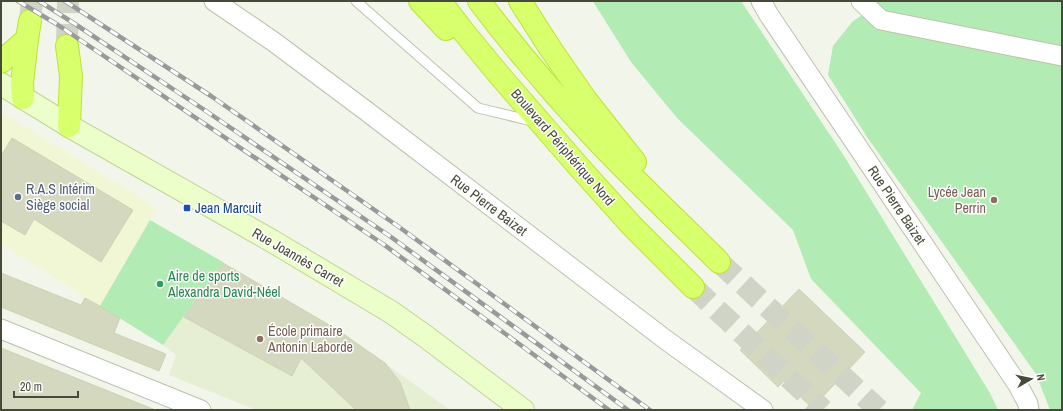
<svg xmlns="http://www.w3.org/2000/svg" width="1063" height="411" viewBox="0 0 1063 411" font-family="'Archivo Narrow',sans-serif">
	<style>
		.commercial { fill: #f1f7d5 }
		.education { fill: #e6efd4 }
		.green { fill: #b2ebb4 }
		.building { fill: #d3d8bf; stroke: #ccd3b2 }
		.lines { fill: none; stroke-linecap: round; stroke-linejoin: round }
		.highway-tunnel { stroke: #d0d4c6; stroke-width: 22; stroke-dasharray: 22 11; stroke-linecap: butt }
		.lane-casing { stroke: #bcc2ac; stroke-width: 11 }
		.street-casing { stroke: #bcc2ac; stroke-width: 21 }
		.secondary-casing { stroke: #c0d496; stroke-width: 24 }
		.highway-casing { stroke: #bce436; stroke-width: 24 }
		.lane { stroke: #fff; stroke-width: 9 }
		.street { stroke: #fff; stroke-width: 19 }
		.secondary { stroke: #ecffcb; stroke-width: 22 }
		.highway { stroke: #d8ff6c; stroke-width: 22 }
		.rail-casing { stroke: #999; stroke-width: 4.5 }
		.rail { stroke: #fff; stroke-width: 3; stroke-dasharray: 9; stroke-linecap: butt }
		.service-dot { fill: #5c6f8a; stroke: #fff; stroke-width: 1.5 }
		.education-dot { fill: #8d6e63; stroke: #fff; stroke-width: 1.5 }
		.transit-dot { fill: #1a4fb4; stroke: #fff; stroke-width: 1.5 }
		.leisure-dot { fill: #2e9e5b; stroke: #fff; stroke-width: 1.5 }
		.labels { text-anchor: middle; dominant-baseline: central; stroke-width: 3; stroke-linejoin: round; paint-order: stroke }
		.street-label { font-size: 14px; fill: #464a38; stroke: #fff }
		.service-label { font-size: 14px; fill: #4e5e75; stroke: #fff; text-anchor: start }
		.education-label { font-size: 14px; fill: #785e54; stroke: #fff; text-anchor: end }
		.transit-label { font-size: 14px; fill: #164399; stroke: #fff; text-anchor: start }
		.leisure-label { font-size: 14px; fill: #27864d; stroke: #fff; text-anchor: start }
	</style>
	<rect width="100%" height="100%" fill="#f2f6ea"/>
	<!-- commercial -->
	<path class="commercial" d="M 1,112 L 157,208 L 100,306 L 1,244 Z"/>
	<!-- education -->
	<path class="education" d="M 223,262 L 343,333 L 450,410 L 256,410 L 169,375 L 176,355 L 163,345 Z"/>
	<!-- green -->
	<g class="green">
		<path d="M 593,1 L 741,1 L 844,156 L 990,393 L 998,410 L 912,410 L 921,393 L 811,279 L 793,230 L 677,118 L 631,62 L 594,3 Z"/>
		<path d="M 875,1 L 1062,1 L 1062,410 L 1050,410 L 1036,374 L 867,137 L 828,75 L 833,46 L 852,22 L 878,4 Z"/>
		<path d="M 150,220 L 223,262 L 163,345 L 100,306 Z"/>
	</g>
	<!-- building -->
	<g class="building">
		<path d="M 12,138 L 133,210 L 101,262 L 34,219 L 25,235 L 1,221 L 1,156 Z"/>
		<path d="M 223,263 L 336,329 L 385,363 L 400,382 L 410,410 L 356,410 L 301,358 L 292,376 L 184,317 Z"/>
		<path d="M 1,273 L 81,305 L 85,298 L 98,305 L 120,318 L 114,333 L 166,354 L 159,371 L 1,307 Z"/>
		<path d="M 799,289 L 865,352 L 812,408 L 784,381 L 778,387 L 740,350 Z"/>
		<path d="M 1,348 L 153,409 L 153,410 L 1,410 Z"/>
	</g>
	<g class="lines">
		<!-- highway-tunnel -->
		<g class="highway-tunnel">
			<path d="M 30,21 L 32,1"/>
			<path d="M 67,46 L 68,1"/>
			<path d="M 719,262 L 879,410"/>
			<path d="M 693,287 L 823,410"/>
		</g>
		<defs>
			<path id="lane" d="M 356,1 L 478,108 L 532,121"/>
			<g id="street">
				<path d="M 214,1 L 274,42 L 365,110 L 666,340 L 763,410"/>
				<path d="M 761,1 L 769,15 L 1018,385 L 1028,404 L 1029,410"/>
				<path d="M 861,1 L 881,20 L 1062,56"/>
				<path d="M 1,329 L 201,410"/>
			</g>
			<path id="secondary" d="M 1,84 L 69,126 L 272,241 L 391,312 L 425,336 L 523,410"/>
			<g id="highway">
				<path d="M 420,1 L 446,29"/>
				<path d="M 440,1 L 463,31 L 500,76 L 579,167 L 633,227 L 693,287"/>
				<path d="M 479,1 C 514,47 551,91 590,133 C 632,178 676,219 719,262"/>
				<path d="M 520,1 L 550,48 L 586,100 L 635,162"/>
				<path d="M 67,46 L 71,76 L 69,126"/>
				<path d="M 1,62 L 27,39 L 30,21"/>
				<path d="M 23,98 L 22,83 L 27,39"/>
			</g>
		</defs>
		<!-- lane casing -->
		<use href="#lane" class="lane-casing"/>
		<!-- street casing -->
		<use href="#street" class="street-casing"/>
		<!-- secondary casing -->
		<use href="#secondary" class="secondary-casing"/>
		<!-- highway casing -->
		<use href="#highway" class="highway-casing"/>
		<!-- lane -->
		<use href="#lane" class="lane"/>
		<!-- street -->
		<use href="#street" class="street"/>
		<!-- secondary -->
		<use href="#secondary" class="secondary"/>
		<!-- highway -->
		<use href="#highway" class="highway"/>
		<defs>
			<g id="rail">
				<path d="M 18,1 L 58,25 L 383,244 L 609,410"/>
				<path d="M 39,1 L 75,24 L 203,109 L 391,237 L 628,410"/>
				<path d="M 65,1 L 211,96 L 399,227 L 650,410"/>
			</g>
		</defs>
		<!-- rail casing -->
		<use href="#rail" class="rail-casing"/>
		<!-- rail -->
		<use href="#rail" class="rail"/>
	</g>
	<!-- markers -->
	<circle class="service-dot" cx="18" cy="197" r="4"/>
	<g class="education-dot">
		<circle cx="994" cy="200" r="4"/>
		<circle cx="260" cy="339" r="4"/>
	</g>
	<rect class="transit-dot" x="183" y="204" width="8" height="8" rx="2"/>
	<circle class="leisure-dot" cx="160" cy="284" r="4"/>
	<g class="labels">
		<!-- street labels -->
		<g class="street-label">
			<text transform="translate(563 147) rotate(49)">Boulevard Périphérique Nord</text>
			<text transform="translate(489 205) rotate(37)">Rue Pierre Baizet</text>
			<text transform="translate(897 205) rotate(56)">Rue Pierre Baizet</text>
			<text transform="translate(298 257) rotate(30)">Rue Joannès Carret</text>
		</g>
		<!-- service labels -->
		<g class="service-label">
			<text x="26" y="189">R.A.S Intérim<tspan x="26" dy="16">Siège social</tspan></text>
		</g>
		<!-- education labels -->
		<g class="education-label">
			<text x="986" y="192">Lycée Jean<tspan x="986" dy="16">Perrin</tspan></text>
			<text x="268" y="331" text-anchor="start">École primaire<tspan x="268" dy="16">Antonin Laborde</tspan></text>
		</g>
		<!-- transit labels -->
		<g class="transit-label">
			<text x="195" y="208">Jean Marcuit</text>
		</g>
		<!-- leisure labels -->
		<g class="leisure-label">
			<text x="168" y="276">Aire de sports<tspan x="168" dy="16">Alexandra David-Néel</tspan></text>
		</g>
	</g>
	<!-- border -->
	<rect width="1063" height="411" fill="none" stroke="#464a38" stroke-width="4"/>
	<!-- north arrow -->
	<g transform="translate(1031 379) rotate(81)" stroke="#ffffff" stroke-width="3" paint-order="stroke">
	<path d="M0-3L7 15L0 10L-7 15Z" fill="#464a38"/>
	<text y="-6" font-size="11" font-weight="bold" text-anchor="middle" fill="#464a38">N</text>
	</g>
	<!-- scale -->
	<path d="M14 391v6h64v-6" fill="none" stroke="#464a38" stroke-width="2"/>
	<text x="20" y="391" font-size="12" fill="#464a38" stroke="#ffffff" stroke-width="3" paint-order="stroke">20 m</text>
</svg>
